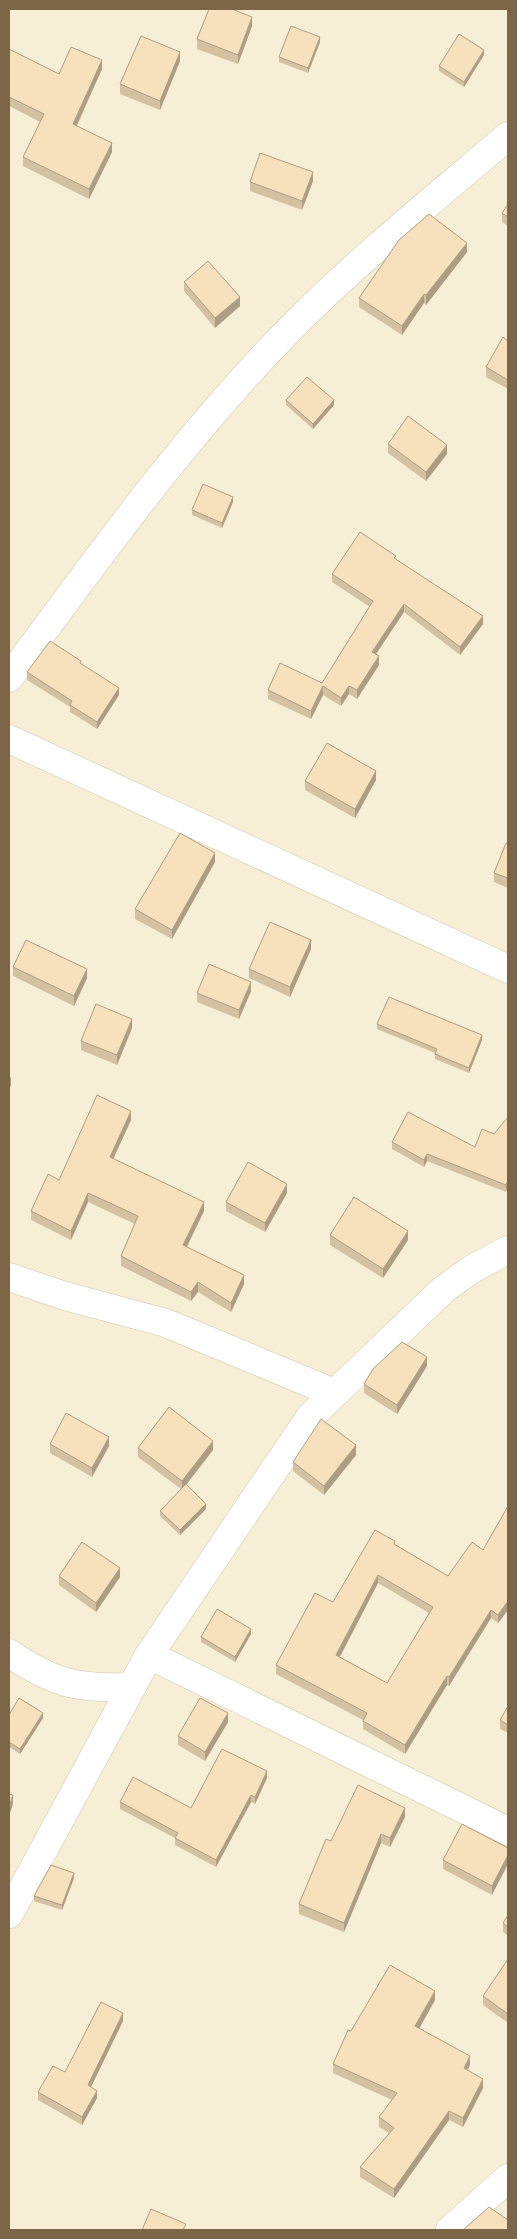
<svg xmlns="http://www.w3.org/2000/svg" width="517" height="2239" viewBox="0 0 517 2239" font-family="'Fira Sans Condensed',sans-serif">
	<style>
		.residential { fill: #f7efd5 }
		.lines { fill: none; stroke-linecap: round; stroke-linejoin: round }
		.minor-casing { stroke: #d3c5ab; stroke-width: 29 }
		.minor { stroke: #fff; stroke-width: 28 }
		.wall { fill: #d4c1a2; fill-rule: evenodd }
		.shaded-wall { fill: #ad9d84 }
		.building { fill: #f7e0bc; stroke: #ad9d84; fill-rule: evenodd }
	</style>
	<rect width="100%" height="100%" fill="#fffbe8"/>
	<!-- residential -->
	<rect class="residential" x="9" y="9" width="499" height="2221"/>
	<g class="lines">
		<defs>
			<g id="minor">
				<path d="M 9,678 C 97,559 184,437 288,331 C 357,261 434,199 508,136"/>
				<path d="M 9,739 L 508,969"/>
				<path d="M 9,1277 L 65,1296 L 166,1323 L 334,1393"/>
				<path d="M 9,1653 C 54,1684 78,1689 132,1687"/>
				<path d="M 149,1655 L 508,1831"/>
				<path d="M 9,1914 L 149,1655 L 310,1417 L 443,1290 L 472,1269 L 508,1250"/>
				<path d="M 450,2230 L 508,2178"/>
			</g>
		</defs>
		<!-- minor casing -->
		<use href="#minor" class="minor-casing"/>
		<!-- minor -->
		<use href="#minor" class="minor"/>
	</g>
	<!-- wall -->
	<g class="wall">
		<path d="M 252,26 L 238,64 L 197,49 L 197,39 Z"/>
		<path d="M 320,42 L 308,73 L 279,62 L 279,57 Z"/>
		<path d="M 9,49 L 59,74 L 102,69 L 77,126 L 112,152 L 89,199 L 23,166 L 23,157 L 40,122 L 9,106 Z"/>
		<path d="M 484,55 L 464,87 L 439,71 L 439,66 Z"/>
		<path d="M 180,61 L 160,110 L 120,94 L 120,84 Z"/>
		<path d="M 313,181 L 302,210 L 250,191 L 250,182 Z"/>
		<path d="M 508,204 L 508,226 L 502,222 L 502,213 Z"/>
		<path d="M 467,252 L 426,305 L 424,303 L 402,335 L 359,307 L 359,298 Z"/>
		<path d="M 184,282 L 240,306 L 215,328 L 184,291 Z"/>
		<path d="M 508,341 L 508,389 L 486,377 L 486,367 Z"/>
		<path d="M 286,400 L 334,405 L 313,429 L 286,405 Z"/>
		<path d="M 388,444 L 447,454 L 426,481 L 388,453 Z"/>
		<path d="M 233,502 L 222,528 L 192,515 L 192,510 Z"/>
		<path d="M 396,559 L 483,624 L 460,655 L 404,612 L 376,654 L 379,665 L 357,699 L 349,694 L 341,706 L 323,695 L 311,719 L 268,699 L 268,690 L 322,683 L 370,607 L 332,582 L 332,574 Z"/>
		<path d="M 81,664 L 119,695 L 97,729 L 70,712 L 70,707 L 27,680 L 27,672 Z"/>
		<path d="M 376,780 L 355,818 L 305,790 L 305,781 Z"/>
		<path d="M 508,844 L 508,888 L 494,882 L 494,873 Z"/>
		<path d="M 215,862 L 172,939 L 135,919 L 135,909 Z"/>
		<path d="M 311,949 L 290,997 L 249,978 L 249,969 Z"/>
		<path d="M 13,967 L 87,978 L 74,1006 L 13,976 Z"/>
		<path d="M 251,991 L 239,1019 L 197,1002 L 197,993 Z"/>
		<path d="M 377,1024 L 482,1040 L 469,1073 L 435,1059 L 435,1053 L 377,1029 Z"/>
		<path d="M 132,1028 L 117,1065 L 81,1050 L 81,1041 Z"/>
		<path d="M 508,1117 L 506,1192 L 427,1161 L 424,1167 L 392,1149 L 392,1142 L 475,1147 L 494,1134 Z"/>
		<path d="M 131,1120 L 113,1159 L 204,1211 L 187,1247 L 244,1284 L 231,1312 L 198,1292 L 191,1301 L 121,1266 L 121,1256 L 135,1224 L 88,1202 L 71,1240 L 31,1220 L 31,1211 L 59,1180 Z"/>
		<path d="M 287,1193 L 265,1232 L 226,1211 L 226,1202 Z"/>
		<path d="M 330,1235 L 408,1240 L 383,1278 L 330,1245 Z"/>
		<path d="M 427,1366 L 397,1414 L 364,1393 L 364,1384 Z"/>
		<path d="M 50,1444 L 109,1446 L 92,1477 L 50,1453 Z"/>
		<path d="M 138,1448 L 213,1450 L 186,1485 L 206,1509 L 180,1535 L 160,1516 L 160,1511 L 181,1489 L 138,1457 Z"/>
		<path d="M 356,1455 L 324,1495 L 293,1471 L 293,1462 Z"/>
		<path d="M 508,1506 L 508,1610 L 498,1623 L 491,1618 L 449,1686 L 447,1685 L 405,1754 L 363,1729 L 363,1720 L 276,1674 L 276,1665 L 333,1602 L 395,1544 L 448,1576 L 483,1550 ZM 378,1583 L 429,1613 L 387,1683 L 340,1657 Z"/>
		<path d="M 59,1576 L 120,1577 L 96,1612 L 59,1585 Z"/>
		<path d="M 251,1634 L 235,1662 L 201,1642 L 201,1637 Z"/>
		<path d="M 508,1706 L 508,1733 L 500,1729 L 500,1720 Z"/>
		<path d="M 9,1715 L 43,1718 L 20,1754 L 9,1747 Z"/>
		<path d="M 228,1722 L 205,1761 L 178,1745 L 178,1736 Z"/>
		<path d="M 267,1778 L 255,1804 L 251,1802 L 216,1867 L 175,1845 L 175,1838 L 120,1809 L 120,1802 L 191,1808 Z"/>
		<path d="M 405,1817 L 390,1847 L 381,1843 L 344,1932 L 299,1914 L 299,1904 L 331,1841 Z"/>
		<path d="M 508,1848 L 492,1895 L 443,1869 L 443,1860 Z"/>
		<path d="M 74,1878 L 62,1910 L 34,1901 L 34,1896 Z"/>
		<path d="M 508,1915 L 508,1936 L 503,1932 L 503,1923 Z"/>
		<path d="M 508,1959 L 508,2023 L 483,2005 L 483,1996 Z"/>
		<path d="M 435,2000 L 419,2029 L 470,2065 L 467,2070 L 483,2088 L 463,2127 L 449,2120 L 394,2198 L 360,2177 L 360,2167 L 389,2133 L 379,2127 L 379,2117 L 392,2100 L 333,2073 L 333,2064 Z"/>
		<path d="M 123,2021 L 91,2087 L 97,2098 L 82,2125 L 38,2100 L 38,2092 L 65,2072 Z"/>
	</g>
	<!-- shaded-wall -->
	<g class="shaded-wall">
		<path d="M 252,17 L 252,26 L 238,64 L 238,55 Z"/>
		<path d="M 320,37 L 320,42 L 308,73 L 308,68 Z"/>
		<path d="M 484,50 L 484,55 L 464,87 L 464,82 Z"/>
		<path d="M 180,52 L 180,61 L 160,110 L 160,101 Z"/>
		<path d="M 102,60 L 102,69 L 73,133 L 73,124 Z"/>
		<path d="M 112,143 L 112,152 L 89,199 L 89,189 Z"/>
		<path d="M 313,172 L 313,181 L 302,210 L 302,201 Z"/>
		<path d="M 467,243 L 467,252 L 426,305 L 426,295 Z"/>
		<path d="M 424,294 L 424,303 L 402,335 L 402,326 Z"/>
		<path d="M 240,297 L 240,306 L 215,328 L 215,318 Z"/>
		<path d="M 334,400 L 334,405 L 313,429 L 313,424 Z"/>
		<path d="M 447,445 L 447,454 L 426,481 L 426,472 Z"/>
		<path d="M 233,497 L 233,502 L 222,528 L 222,523 Z"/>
		<path d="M 404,604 L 404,612 L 372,660 L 372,652 Z"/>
		<path d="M 483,616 L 483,624 L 460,655 L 460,647 Z"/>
		<path d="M 379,656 L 379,665 L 357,699 L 357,690 Z"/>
		<path d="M 323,686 L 323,695 L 311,719 L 311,711 Z"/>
		<path d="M 349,686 L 349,694 L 341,706 L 341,698 Z"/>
		<path d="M 119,688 L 119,695 L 97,729 L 97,722 Z"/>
		<path d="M 376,771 L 376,780 L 355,818 L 355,809 Z"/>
		<path d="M 215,853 L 215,862 L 172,939 L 172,930 Z"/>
		<path d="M 311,940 L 311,949 L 290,997 L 290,987 Z"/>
		<path d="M 87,969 L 87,978 L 74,1006 L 74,996 Z"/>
		<path d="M 251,982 L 251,991 L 239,1019 L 239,1010 Z"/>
		<path d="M 132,1019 L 132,1028 L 117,1065 L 117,1055 Z"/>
		<path d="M 482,1035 L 482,1040 L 469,1073 L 469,1068 Z"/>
		<path d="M 11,1076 L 11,1085 L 9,1090 L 9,1081 Z"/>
		<path d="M 131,1111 L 131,1120 L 110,1166 L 110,1157 Z"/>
		<path d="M 427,1154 L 427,1161 L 424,1167 L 424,1160 Z"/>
		<path d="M 508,1180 L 508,1187 L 506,1192 L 506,1185 Z"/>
		<path d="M 287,1184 L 287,1193 L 265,1232 L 265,1223 Z"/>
		<path d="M 88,1193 L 88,1202 L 71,1240 L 71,1231 Z"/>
		<path d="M 204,1202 L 204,1211 L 183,1254 L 183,1245 Z"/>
		<path d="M 408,1231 L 408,1240 L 383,1278 L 383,1269 Z"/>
		<path d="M 244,1275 L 244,1284 L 231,1312 L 231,1303 Z"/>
		<path d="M 198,1282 L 198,1292 L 191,1301 L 191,1292 Z"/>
		<path d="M 427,1357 L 427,1366 L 397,1414 L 397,1405 Z"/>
		<path d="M 109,1437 L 109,1446 L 92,1477 L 92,1468 Z"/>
		<path d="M 213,1441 L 213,1450 L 182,1490 L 182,1481 Z"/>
		<path d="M 356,1445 L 356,1455 L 324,1495 L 324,1486 Z"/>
		<path d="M 206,1504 L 206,1509 L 180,1535 L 180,1530 Z"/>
		<path d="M 120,1568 L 120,1577 L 96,1612 L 96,1603 Z"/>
		<path d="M 378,1575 L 378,1583 L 336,1664 L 336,1655 Z"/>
		<path d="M 508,1601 L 508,1610 L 498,1623 L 498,1615 Z"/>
		<path d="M 491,1610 L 491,1618 L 449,1686 L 449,1677 Z"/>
		<path d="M 251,1629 L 251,1634 L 235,1662 L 235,1657 Z"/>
		<path d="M 447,1676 L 447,1685 L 405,1754 L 405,1745 Z"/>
		<path d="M 43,1713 L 43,1718 L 20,1754 L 20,1749 Z"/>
		<path d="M 228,1713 L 228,1722 L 205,1761 L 205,1752 Z"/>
		<path d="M 267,1771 L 267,1778 L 255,1804 L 255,1797 Z"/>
		<path d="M 13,1795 L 13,1804 L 9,1816 L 9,1807 Z"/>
		<path d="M 251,1795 L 251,1802 L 216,1867 L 216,1860 Z"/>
		<path d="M 405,1808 L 405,1817 L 390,1847 L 390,1838 Z"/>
		<path d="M 381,1834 L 381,1843 L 344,1932 L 344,1923 Z"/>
		<path d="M 508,1855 L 508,1864 L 492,1895 L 492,1886 Z"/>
		<path d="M 74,1873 L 74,1878 L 62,1910 L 62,1905 Z"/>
		<path d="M 435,1991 L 435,2000 L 415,2036 L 415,2026 Z"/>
		<path d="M 123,2013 L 123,2021 L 88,2093 L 88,2085 Z"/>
		<path d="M 470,2056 L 470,2065 L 464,2078 L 464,2068 Z"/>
		<path d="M 483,2079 L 483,2088 L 463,2127 L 463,2118 Z"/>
		<path d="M 97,2091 L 97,2098 L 82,2125 L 82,2117 Z"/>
		<path d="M 449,2111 L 449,2120 L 394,2198 L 394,2189 Z"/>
	</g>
	<!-- building -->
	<g class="building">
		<path d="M 209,9 L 232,9 L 252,17 L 238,55 L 197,39 Z"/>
		<path d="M 291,26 L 320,37 L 308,68 L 279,57 Z"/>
		<path d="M 459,34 L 484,50 L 464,82 L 439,66 Z"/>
		<path d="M 141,36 L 180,52 L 160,101 L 120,84 Z"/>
		<path d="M 71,47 L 102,60 L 73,124 L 112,143 L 89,189 L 23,157 L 44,114 L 9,97 L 9,49 L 59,74 Z"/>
		<path d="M 260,153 L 313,172 L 302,201 L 250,182 Z"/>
		<path d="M 508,204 L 508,217 L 502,213 Z"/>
		<path d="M 429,214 L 467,243 L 426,295 L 424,294 L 402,326 L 359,298 L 399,240 Z"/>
		<path d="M 208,261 L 240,297 L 215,318 L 184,282 Z"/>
		<path d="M 503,337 L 508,341 L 508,380 L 486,367 Z"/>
		<path d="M 307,377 L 334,400 L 313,424 L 286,400 Z"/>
		<path d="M 408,416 L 447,445 L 426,472 L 388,444 Z"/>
		<path d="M 203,484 L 233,497 L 222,523 L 192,510 Z"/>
		<path d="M 360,532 L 396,556 L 394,558 L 483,616 L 460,647 L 404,604 L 372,652 L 379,656 L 357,690 L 349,686 L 341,698 L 323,686 L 311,711 L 268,690 L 280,663 L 322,683 L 373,601 L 332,574 Z"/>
		<path d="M 50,641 L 81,661 L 80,663 L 119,688 L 97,722 L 70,705 L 72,701 L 27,672 Z"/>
		<path d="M 327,743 L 376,771 L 355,809 L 305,781 Z"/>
		<path d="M 180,833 L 215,853 L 172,930 L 135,909 Z"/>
		<path d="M 506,843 L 508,844 L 508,878 L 494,873 Z"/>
		<path d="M 270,922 L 311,940 L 290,987 L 249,969 Z"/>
		<path d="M 26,940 L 87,969 L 74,996 L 13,967 Z"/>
		<path d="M 209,964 L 251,982 L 239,1010 L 197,993 Z"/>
		<path d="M 389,997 L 482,1035 L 469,1068 L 435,1054 L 437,1049 L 377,1024 Z"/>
		<path d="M 96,1004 L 132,1019 L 117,1055 L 81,1041 Z"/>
		<path d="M 97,1095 L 131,1111 L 110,1157 L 204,1202 L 183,1245 L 244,1275 L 231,1303 L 198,1282 L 191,1292 L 121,1256 L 138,1216 L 88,1193 L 71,1231 L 31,1211 L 48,1174 L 59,1180 Z"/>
		<path d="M 408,1112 L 475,1147 L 482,1129 L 494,1134 L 508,1117 L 508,1180 L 506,1185 L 427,1154 L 424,1160 L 392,1142 Z"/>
		<path d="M 248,1162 L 287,1184 L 265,1223 L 226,1202 Z"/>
		<path d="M 354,1197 L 408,1231 L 383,1269 L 330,1235 Z"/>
		<path d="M 402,1342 L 427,1357 L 397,1405 L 364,1384 L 373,1369 Z"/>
		<path d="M 169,1407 L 213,1441 L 182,1481 L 138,1448 Z"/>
		<path d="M 66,1413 L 109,1437 L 92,1468 L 50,1444 Z"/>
		<path d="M 321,1419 L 356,1445 L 324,1486 L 293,1462 Z"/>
		<path d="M 186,1484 L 206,1504 L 180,1530 L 160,1511 Z"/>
		<path d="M 508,1506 L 508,1601 L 498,1615 L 491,1610 L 449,1677 L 447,1676 L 405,1745 L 363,1721 L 367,1713 L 276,1665 L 315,1593 L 333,1602 L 375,1530 L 395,1541 L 394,1544 L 448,1576 L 472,1542 L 483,1550 ZM 378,1575 L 433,1607 L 387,1683 L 336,1655 Z"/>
		<path d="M 82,1542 L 120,1568 L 96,1603 L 59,1576 Z"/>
		<path d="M 217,1609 L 251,1629 L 235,1657 L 201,1637 Z"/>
		<path d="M 19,1698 L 43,1713 L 20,1749 L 9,1742 L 9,1715 Z"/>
		<path d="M 200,1698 L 228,1713 L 205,1752 L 178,1736 Z"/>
		<path d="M 508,1706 L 508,1725 L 500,1720 Z"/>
		<path d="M 222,1749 L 267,1771 L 255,1797 L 251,1795 L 216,1860 L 175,1838 L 178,1833 L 120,1802 L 133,1777 L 191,1808 Z"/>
		<path d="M 358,1785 L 405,1808 L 390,1838 L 381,1834 L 344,1923 L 299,1904 L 326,1839 L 331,1841 Z"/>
		<path d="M 9,1794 L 13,1795 L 9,1807 Z"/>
		<path d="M 462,1824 L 508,1848 L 508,1855 L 492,1886 L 443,1860 Z"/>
		<path d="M 51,1865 L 74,1873 L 62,1905 L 34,1896 Z"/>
		<path d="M 508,1915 L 508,1927 L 503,1923 Z"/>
		<path d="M 508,1959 L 508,2014 L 483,1996 Z"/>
		<path d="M 390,1965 L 435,1991 L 415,2026 L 470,2056 L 464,2068 L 483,2079 L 463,2118 L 449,2111 L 394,2189 L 360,2167 L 394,2128 L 379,2117 L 397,2093 L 333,2064 L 348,2030 L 351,2031 Z"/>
		<path d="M 101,2002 L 123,2013 L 88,2085 L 97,2091 L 82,2117 L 38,2092 L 53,2066 L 65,2072 Z"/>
		<path d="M 489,2207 L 508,2220 L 508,2230 L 463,2230 Z"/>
		<path d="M 151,2209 L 186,2224 L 183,2230 L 142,2230 Z"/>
	</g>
	<!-- border -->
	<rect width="517" height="2239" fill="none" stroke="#7d6648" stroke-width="20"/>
</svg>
